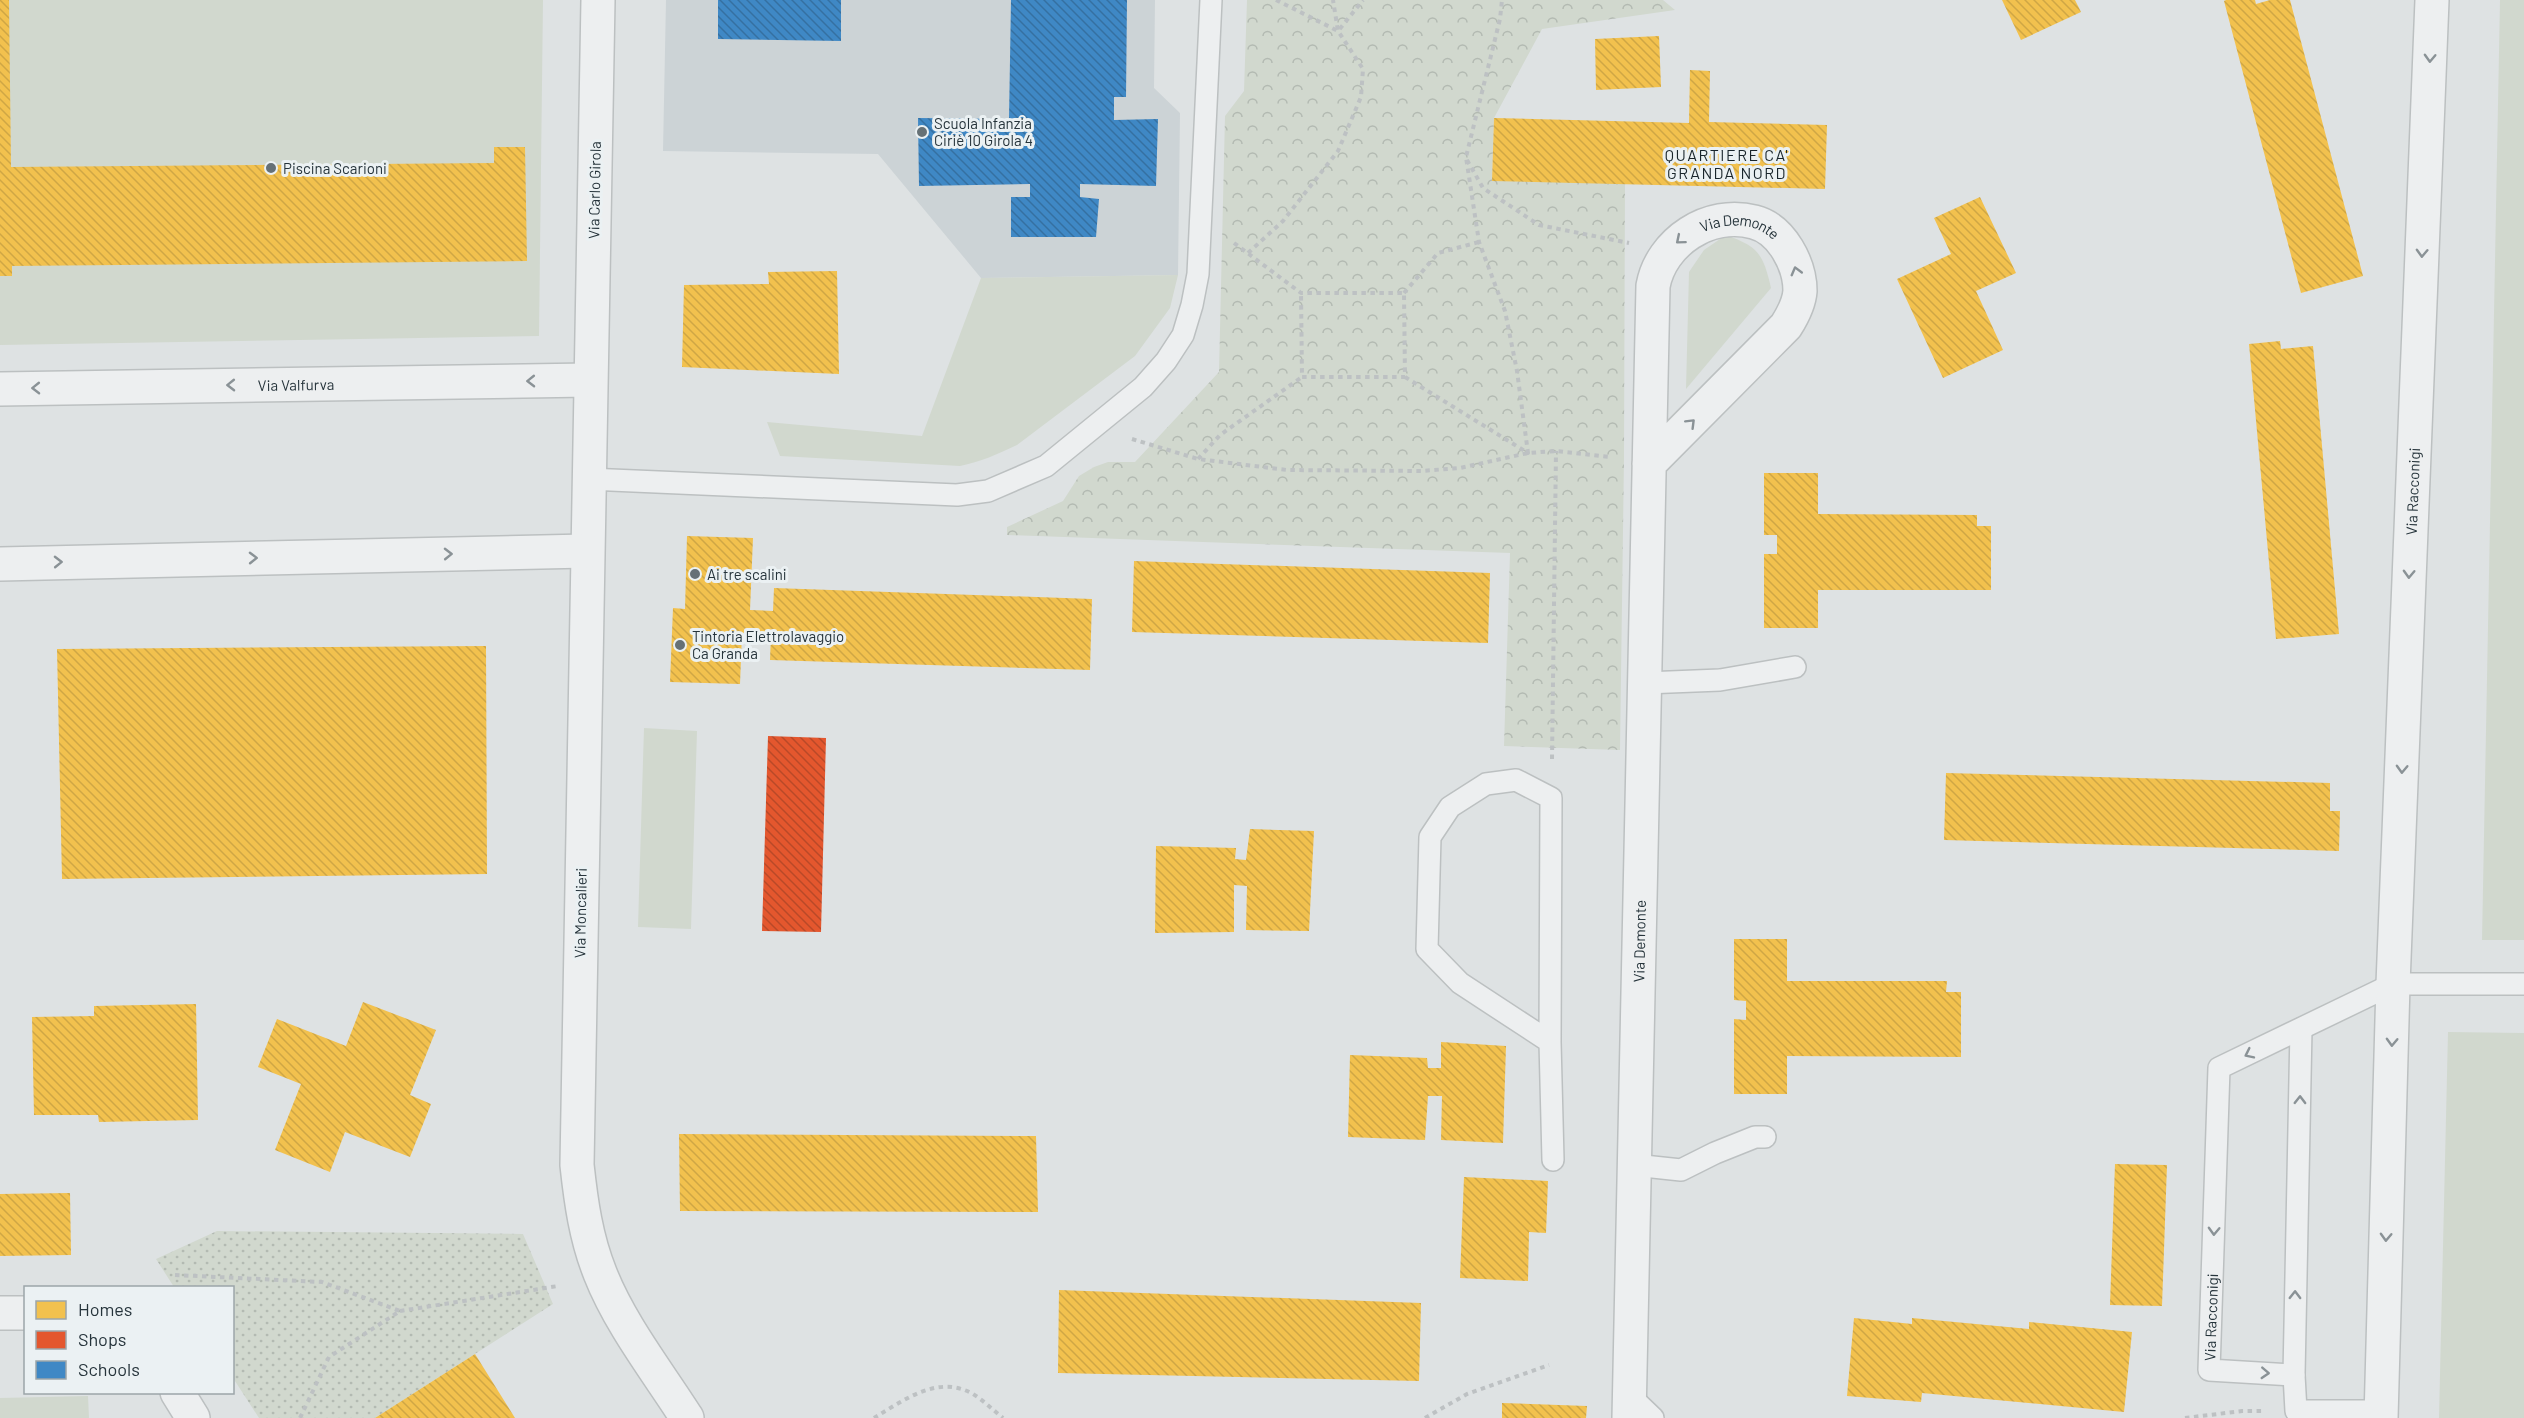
<svg xmlns="http://www.w3.org/2000/svg" width="2524" height="1418" viewBox="0 0 2524 1418" font-family="Barlow,sans-serif">
	<style>
		.built { fill: #ccd3d6 }
		.grass { fill: #d1d8ce }
		.forest { fill: url(#forest-crowns) }
		.garden { fill: url(#garden-dots) }
		.homes { fill: url(#homes-back-hatch) }
		.shops { fill: url(#shops-back-hatch) }
		.schools { fill: url(#schools-back-hatch) }
		.lines { fill: none; stroke-linecap: round; stroke-linejoin: round }
		.lane-casing { stroke: #bcc0c1; stroke-width: 24 }
		.street-casing { stroke: #bcc0c1; stroke-width: 36 }
		.path { stroke: #bdc1c3; stroke-width: 4; stroke-dasharray: 4.5 4.5; stroke-linecap: butt }
		.lane { stroke: #edeff0; stroke-width: 21 }
		.street { stroke: #edeff0; stroke-width: 33 }
		.oneway { stroke: #8a9296 }
		.poi-dot { fill: #667176; stroke: #ebf1f3; stroke-width: 2 }
		.labels { text-anchor: middle; dominant-baseline: central; stroke-width: 6; stroke-linejoin: round; paint-order: stroke }
		.poi-label { font-size: 15px; fill: #26343b; stroke: #ebf1f3; text-anchor: start }
		.street-label { font-size: 15px; fill: #26343b; stroke: #ebf1f3 }
		.neighbourhood-label { font-size: 16px; letter-spacing: 1.5px; fill: #19252b; stroke: #ebf1f3 }
	</style>
	<defs>
		<pattern id="forest-crowns" width="20" height="18" patternUnits="userSpaceOnUse" patternTransform="scale(1.5)"><rect width="20" height="18" fill="#d1d8ce"/><path d="M2 6a3 3 0 1 1 6 0M12 15a3 3 0 1 1 6 0" fill="none" stroke="#b3bab2"/></pattern>
		<pattern id="garden-dots" width="8" height="8" patternUnits="userSpaceOnUse" patternTransform="scale(1.5)"><rect width="8" height="8" fill="#d1d8ce"/><path d="M2 2h.1M6 6h.1" fill="none" stroke="#b3bab2" stroke-width="1.8" stroke-linecap="round"/></pattern>
		<pattern id="homes-back-hatch" width="6" height="6" patternUnits="userSpaceOnUse" patternTransform="scale(1.5)"><rect width="6" height="6" fill="#f2c14e"/><path d="M-1 5l2 2M0 0l6 6M5-1l2 2" fill="none" stroke="#cfa645"/></pattern>
		<pattern id="shops-back-hatch" width="6" height="6" patternUnits="userSpaceOnUse" patternTransform="scale(1.5)"><rect width="6" height="6" fill="#e4572e"/><path d="M-1 5l2 2M0 0l6 6M5-1l2 2" fill="none" stroke="#b94928"/></pattern>
		<pattern id="schools-back-hatch" width="6" height="6" patternUnits="userSpaceOnUse" patternTransform="scale(1.5)"><rect width="6" height="6" fill="#3f88c5"/><path d="M-1 5l2 2M0 0l6 6M5-1l2 2" fill="none" stroke="#3570a1"/></pattern>
	</defs>
	<rect width="100%" height="100%" fill="#dee2e3"/>
	<!-- built -->
	<path class="built" d="M 666,0 L 1155,0 L 1154,88 L 1180,113 L 1178,275 L 981,278 L 878,154 L 663,151 Z"/>
	<!-- grass -->
	<g class="grass">
		<path d="M 0,0 L 543,0 L 539,336 L 0,345 Z"/>
		<path d="M 2500,0 L 2524,0 L 2524,940 L 2482,940 Z"/>
		<path d="M 1726,235 C 1759,247 1763,254 1771,288 L 1686,389 L 1689,272 L 1704,250 Z"/>
		<path d="M 1178,275 L 1170,308 L 1135,356 L 1017,445 C 998,454 980,462 960,466 L 780,456 L 767,422 L 922,436 L 981,278 Z"/>
		<path d="M 644,728 L 697,731 L 691,929 L 638,927 Z"/>
		<path d="M 2448,1032 L 2524,1033 L 2524,1418 L 2439,1418 Z"/>
		<path d="M 88,1396 L 89,1418 L 0,1418 L 0,1398 Z"/>
	</g>
	<!-- forest -->
	<path class="forest" d="M 1247,0 L 1663,0 L 1675,10 L 1542,29 L 1494,118 L 1492,180 L 1625,183 L 1624,458 L 1620,750 L 1504,746 L 1510,553 L 1007,535 L 1007,527 L 1063,501 L 1079,476 L 1094,467 L 1108,462 L 1135,462 L 1219,372 L 1225,116 L 1244,91 Z"/>
	<!-- garden -->
	<path class="garden" d="M 217,1231 L 523,1234 L 553,1304 L 375,1418 L 259,1418 L 233,1378 L 232,1288 L 174,1287 L 156,1259 Z"/>
	<!-- homes -->
	<g class="homes">
		<path d="M 0,0 L 9,0 L 11,167 L 494,163 L 494,147 L 525,147 L 527,261 L 12,266 L 12,276 L 0,276 Z"/>
		<path d="M 2002,0 L 2075,0 L 2081,12 L 2021,40 Z"/>
		<path d="M 2226,0 L 2255,0 L 2256,4 L 2270,0 L 2290,0 L 2363,276 L 2301,293 L 2224,1 Z"/>
		<path d="M 1659,36 L 1661,87 L 1596,90 L 1595,39 Z"/>
		<path d="M 1690,70 L 1710,71 L 1709,122 L 1827,125 L 1825,189 L 1492,181 L 1494,118 L 1689,123 Z"/>
		<path d="M 1980,197 L 2016,273 L 1976,291 L 2003,350 L 1943,378 L 1897,279 L 1951,254 L 1934,218 Z"/>
		<path d="M 837,271 L 839,374 L 682,367 L 684,285 L 769,284 L 768,272 Z"/>
		<path d="M 2280,341 L 2281,349 L 2313,346 L 2339,634 L 2276,639 L 2249,344 Z"/>
		<path d="M 1764,473 L 1818,473 L 1818,514 L 1977,515 L 1977,526 L 1991,526 L 1991,590 L 1818,590 L 1818,628 L 1764,628 L 1764,554 L 1777,554 L 1777,535 L 1764,535 Z"/>
		<path d="M 687,536 L 753,538 L 750,610 L 773,611 L 774,588 L 1092,599 L 1090,670 L 770,660 L 771,634 L 742,633 L 740,684 L 670,682 L 673,608 L 685,609 Z"/>
		<path d="M 1134,561 L 1490,573 L 1488,643 L 1132,632 Z"/>
		<path d="M 486,646 L 487,874 L 62,879 L 57,649 Z"/>
		<path d="M 1946,773 L 2330,783 L 2330,811 L 2340,811 L 2339,851 L 1944,840 Z"/>
		<path d="M 1250,829 L 1314,831 L 1309,931 L 1246,930 L 1247,886 L 1234,885 L 1234,932 L 1155,933 L 1156,846 L 1236,848 L 1235,859 L 1246,860 Z"/>
		<path d="M 1734,939 L 1787,939 L 1787,981 L 1947,981 L 1946,992 L 1961,992 L 1961,1057 L 1787,1056 L 1787,1094 L 1734,1094 L 1734,1019 L 1746,1020 L 1746,1001 L 1734,1000 Z"/>
		<path d="M 363,1002 L 436,1030 L 410,1095 L 431,1104 L 410,1157 L 345,1132 L 330,1172 L 275,1150 L 301,1084 L 258,1067 L 277,1019 L 346,1046 Z"/>
		<path d="M 196,1004 L 198,1120 L 99,1122 L 98,1115 L 34,1115 L 32,1017 L 94,1016 L 94,1006 Z"/>
		<path d="M 1441,1042 L 1506,1046 L 1503,1143 L 1441,1140 L 1442,1096 L 1428,1096 L 1425,1140 L 1348,1137 L 1350,1055 L 1427,1058 L 1428,1068 L 1441,1068 Z"/>
		<path d="M 679,1134 L 1036,1136 L 1038,1212 L 680,1211 Z"/>
		<path d="M 2115,1164 L 2167,1165 L 2162,1306 L 2110,1305 Z"/>
		<path d="M 1464,1177 L 1548,1181 L 1546,1233 L 1529,1232 L 1528,1281 L 1460,1278 Z"/>
		<path d="M 70,1193 L 71,1255 L 0,1256 L 0,1194 Z"/>
		<path d="M 1059,1290 L 1421,1303 L 1419,1381 L 1058,1373 Z"/>
		<path d="M 1854,1318 L 1912,1324 L 1912,1318 L 2029,1329 L 2029,1322 L 2132,1332 L 2124,1412 L 1922,1393 L 1921,1402 L 1847,1396 Z"/>
		<path d="M 475,1354 L 515,1418 L 375,1418 Z"/>
		<path d="M 1502,1403 L 1587,1406 L 1586,1418 L 1502,1418 Z"/>
	</g>
	<!-- shops -->
	<path class="shops" d="M 768,736 L 826,738 L 821,932 L 762,931 Z"/>
	<!-- schools -->
	<g class="schools">
		<path d="M 718,0 L 841,0 L 841,41 L 718,39 Z"/>
		<path d="M 1011,0 L 1127,0 L 1126,97 L 1114,97 L 1114,120 L 1158,119 L 1156,186 L 1080,184 L 1080,197 L 1099,199 L 1096,237 L 1011,237 L 1011,197 L 1030,197 L 1030,184 L 919,186 L 918,118 L 1009,119 Z"/>
	</g>
	<g class="lines">
		<defs>
			<g id="lane">
				<path d="M 588,479 L 957,495 L 988,491 L 1046,466 L 1143,387 L 1166,361 L 1183,335 L 1192,305 L 1198,274 L 1211,0"/>
				<path d="M 1645,683 L 1720,680 L 1795,667"/>
				<path d="M 2301,1029 L 2294,1375 L 2296,1411 L 2381,1411"/>
				<path d="M 1550,1042 L 1460,983 L 1427,949 L 1430,837 L 1450,807 L 1486,784 L 1516,780 L 1551,798 L 1550,1042 L 1553,1160"/>
				<path d="M 1634,1165 L 1681,1170 L 1715,1153 L 1755,1137 L 1765,1137"/>
				<path id="s1" d="M 2294,1375 L 2209,1370 L 2219,1068 L 2393,984 L 2524,984"/>
				<path d="M 1629,1395 L 1653,1418"/>
			</g>
			<g id="street">
				<path d="M 598,0 L 577,1165 C 581,1202 586,1238 600,1273 C 620,1324 657,1371 687,1418"/>
				<path id="s2" d="M 0,389 L 589,380"/>
				<path d="M 0,564 L 586,551"/>
				<path d="M 0,1313 L 26,1313"/>
				<path d="M 177,1392 L 193,1418"/>
				<path id="s3" d="M 1629,1418 L 1653,286 C 1661,242 1709,210 1754,222 C 1782,229 1800,265 1800,291 C 1799,304 1793,315 1786,326 L 1649,464"/>
				<path id="s4" d="M 2381,1418 L 2393,984 L 2432,0"/>
			</g>
		</defs>
		<!-- lane casing -->
		<use href="#lane" class="lane-casing"/>
		<!-- street casing -->
		<use href="#street" class="street-casing"/>
		<!-- path -->
		<g class="path">
			<path d="M 1276,0 L 1338,31 L 1363,0"/>
			<path d="M 1467,160 L 1483,188 L 1539,225 L 1629,243"/>
			<path d="M 1234,243 L 1301,293 L 1404,293 L 1405,377 L 1302,377 L 1301,293"/>
			<path d="M 1248,253 L 1283,221 L 1338,151 L 1361,97 L 1363,69 L 1338,31 L 1333,0"/>
			<path d="M 1404,293 L 1438,253 L 1479,242"/>
			<path d="M 1405,377 L 1528,453 L 1517,371 L 1505,311 L 1479,242 L 1466,157 L 1500,19 L 1502,0"/>
			<path d="M 1132,439 L 1198,459 L 1287,470 L 1421,471 L 1460,468 L 1528,453 L 1556,451 L 1611,457"/>
			<path d="M 1198,459 L 1220,435 L 1302,377"/>
			<path d="M 1552,759 L 1556,451"/>
			<path d="M 175,1275 L 322,1282 L 400,1311 L 329,1357 L 300,1418"/>
			<path d="M 400,1311 L 558,1286"/>
			<path d="M 874,1418 C 904,1400 938,1374 973,1394 C 984,1401 993,1410 1003,1418"/>
			<path d="M 1425,1418 L 1467,1394 L 1549,1365"/>
			<path d="M 2185,1418 L 2242,1411 L 2262,1411"/>
		</g>
		<!-- lane -->
		<use href="#lane" class="lane"/>
		<!-- street -->
		<use href="#street" class="street"/>
	</g>
	<!-- one-way arrows -->
	<defs><path id="oneway-chevron" d="M-2-3.5L2.5 0L-2 3.5" fill="none" stroke-width="1.6" stroke-linecap="round" stroke-linejoin="round" transform="scale(1.5)"/></defs>
	<g class="oneway">
		<use href="#oneway-chevron" transform="translate(2430 58) rotate(92)"/>
		<use href="#oneway-chevron" transform="translate(1680 240) rotate(140)"/>
		<use href="#oneway-chevron" transform="translate(2422 253) rotate(92)"/>
		<use href="#oneway-chevron" transform="translate(1796 271) rotate(-105)"/>
		<use href="#oneway-chevron" transform="translate(531 381) rotate(179)"/>
		<use href="#oneway-chevron" transform="translate(231 385) rotate(179)"/>
		<use href="#oneway-chevron" transform="translate(36 388) rotate(179)"/>
		<use href="#oneway-chevron" transform="translate(1691 423) rotate(-45)"/>
		<use href="#oneway-chevron" transform="translate(448 554) rotate(-1)"/>
		<use href="#oneway-chevron" transform="translate(253 558) rotate(-1)"/>
		<use href="#oneway-chevron" transform="translate(58 562) rotate(-1)"/>
		<use href="#oneway-chevron" transform="translate(2409 574) rotate(92)"/>
		<use href="#oneway-chevron" transform="translate(2402 769) rotate(92)"/>
		<use href="#oneway-chevron" transform="translate(2392 1042) rotate(92)"/>
		<use href="#oneway-chevron" transform="translate(2249 1054) rotate(154)"/>
		<use href="#oneway-chevron" transform="translate(2300 1100) rotate(-89)"/>
		<use href="#oneway-chevron" transform="translate(2214 1231) rotate(92)"/>
		<use href="#oneway-chevron" transform="translate(2386 1237) rotate(92)"/>
		<use href="#oneway-chevron" transform="translate(2295 1295) rotate(-89)"/>
		<use href="#oneway-chevron" transform="translate(2265 1373) rotate(3)"/>
	</g>
	<!-- markers -->
	<g class="poi-dot">
		<circle cx="922" cy="132" r="6"/>
		<circle cx="271" cy="168" r="6"/>
		<circle cx="695" cy="574" r="6"/>
		<circle cx="680" cy="645" r="6"/>
	</g>
	<g class="labels">
		<!-- poi labels -->
		<g class="poi-label">
			<text x="934" y="123">Scuola Infanzia<tspan x="934" dy="17">Ciriè 10 Girola 4</tspan></text>
			<text x="283" y="168">Piscina Scarioni</text>
			<text x="707" y="574">Ai tre scalini</text>
			<text x="692" y="636">Tintoria Elettrolavaggio<tspan x="692" dy="17">Ca Granda</tspan></text>
		</g>
		<!-- street labels -->
		<g class="street-label">
			<text transform="translate(594 190) rotate(-89)">Via Carlo Girola</text>
			<text stroke="none"><textPath href="#s3" startOffset="1252">Via Demonte</textPath></text>
			<text stroke="none"><textPath href="#s2" startOffset="296">Via Valfurva</textPath></text>
			<text stroke="none"><textPath href="#s4" startOffset="927">Via Racconigi</textPath></text>
			<text transform="translate(580 913) rotate(-89)">Via Moncalieri</text>
			<text stroke="none"><textPath href="#s3" startOffset="477">Via Demonte</textPath></text>
			<text stroke="none"><textPath href="#s1" startOffset="138">Via Racconigi</textPath></text>
		</g>
		<!-- neighbourhood labels -->
		<g class="neighbourhood-label">
			<text x="1727" y="154">QUARTIERE CA'<tspan x="1727" dy="18">GRANDA NORD</tspan></text>
		</g>
	</g>
	<!-- legend -->
	<rect x="24" y="1286" width="210" height="108" fill="#ebf1f3" stroke="#9ca5a9" stroke-width="1.5"/>
	<rect x="36" y="1301" width="30" height="18" fill="#f2c14e" stroke="#9ca5a9" stroke-width="1.5"/>
	<text x="78" y="1316" font-size="18" fill="#26343b">Homes</text>
	<rect x="36" y="1331" width="30" height="18" fill="#e4572e" stroke="#9ca5a9" stroke-width="1.5"/>
	<text x="78" y="1346" font-size="18" fill="#26343b">Shops</text>
	<rect x="36" y="1361" width="30" height="18" fill="#3f88c5" stroke="#9ca5a9" stroke-width="1.5"/>
	<text x="78" y="1376" font-size="18" fill="#26343b">Schools</text>
</svg>
